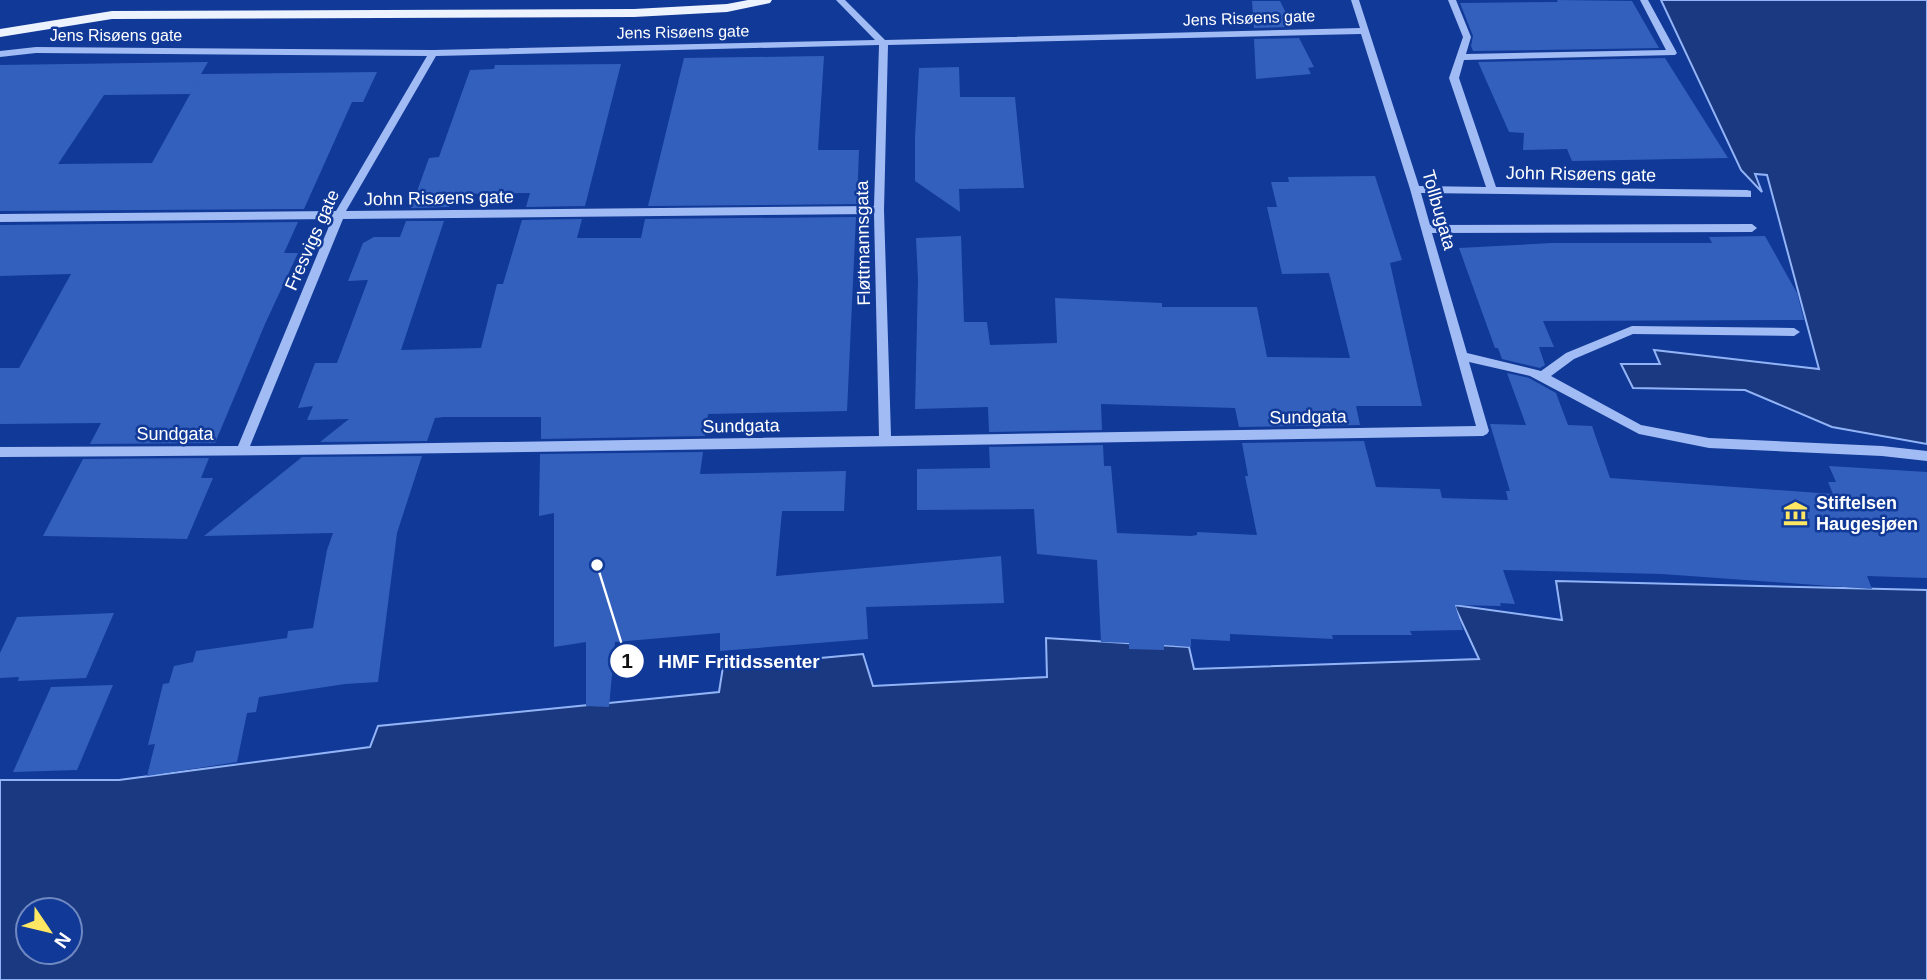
<svg xmlns="http://www.w3.org/2000/svg" width="1927" height="980" viewBox="0 0 1927 980" font-family="Arial,sans-serif">
	<style>
		.water { fill: #1a3980; stroke: #92b4f7; stroke-width: 2; fill-rule: evenodd }
		.building { fill: #3460bd; fill-rule: evenodd }
		.lines { fill: none; stroke-linecap: round; stroke-linejoin: round }
		.minor { fill: #a1bbf4; fill-rule: evenodd }
		.major { fill: #edf2ff; fill-rule: evenodd }
		.labels { text-anchor: middle; dominant-baseline: central; stroke-width: 5; stroke-linejoin: round; paint-order: stroke }
		.far-street-label { font-size: 16px; fill: #fff; stroke: #113997 }
		.street-label { font-size: 18px; fill: #fff; stroke: #113997 }
		.poi-label { font-size: 18px; font-weight: bold; fill: #fff; stroke: #113997; text-anchor: start }
		.leader { fill: none; stroke: #fff; stroke-width: 2.5 }
		.callout-dot { fill: #fff; stroke: #113997; stroke-width: 2.5 }
		.mark-label { font-size: 21px; text-anchor: middle; font-weight: bold; fill: #111 }
		.callout-label { font-size: 19px; text-anchor: middle; font-weight: bold; fill: #fff; stroke: #113997; stroke-width: 5; stroke-linejoin: round; paint-order: stroke }
	</style>
	<rect width="100%" height="100%" fill="#113997"/>
	<!-- water -->
	<g class="water">
		<path d="M 1661,0 L 1927,0 L 1927,444 L 1832,427 L 1745,390 L 1633,388 L 1621,364 L 1660,364 L 1654,350 L 1819,369 L 1767,175 L 1755,174 L 1762,192 L 1741,170 Z"/>
		<path d="M 1556,581 L 1927,590 L 1927,980 L 0,980 L 0,780 L 119,780 L 370,747 L 378,726 L 719,692 L 723,667 L 863,654 L 873,686 L 1047,677 L 1046,638 L 1189,647 L 1194,669 L 1479,659 L 1454,605 L 1562,620 ZM 28,910 L 70,910 L 70,952 L 28,952 Z"/>
	</g>
	<!-- building -->
	<g class="building">
		<path d="M 1557,0 L 1632,1 L 1659,48 L 1473,51 L 1471,46 L 1473,36 L 1460,3 L 1558,2 Z"/>
		<path d="M 1252,1 L 1280,1 L 1293,27 L 1254,28 Z"/>
		<path d="M 1299,38 L 1314,67 L 1308,68 L 1311,74 L 1256,79 L 1254,39 Z"/>
		<path d="M 824,56 L 818,150 L 859,150 L 857,204 L 648,206 L 684,58 Z"/>
		<path d="M 1665,58 L 1728,158 L 1572,161 L 1567,149 L 1523,150 L 1524,133 L 1509,132 L 1478,62 Z"/>
		<path d="M 208,62 L 201,74 L 377,72 L 363,102 L 352,102 L 304,209 L 0,211 L 0,65 ZM 199,78 L 152,163 L 58,164 L 104,95 L 190,94 Z"/>
		<path d="M 621,64 L 585,206 L 526,207 L 530,193 L 453,194 L 449,207 L 411,208 L 429,158 L 439,157 L 470,70 L 494,69 L 495,65 Z"/>
		<path d="M 959,67 L 960,97 L 1015,97 L 1024,188 L 959,189 L 960,212 L 915,181 L 915,137 L 919,68 Z"/>
		<path d="M 1375,176 L 1402,260 L 1390,263 L 1422,406 L 1356,406 L 1360,425 L 1239,427 L 1235,408 L 1101,404 L 1102,430 L 989,432 L 988,407 L 915,409 L 918,279 L 916,238 L 961,236 L 964,322 L 987,322 L 990,345 L 1057,343 L 1055,298 L 1162,303 L 1162,307 L 1257,307 L 1267,357 L 1350,358 L 1329,273 L 1282,274 L 1267,207 L 1277,207 L 1271,182 L 1289,182 L 1288,177 Z"/>
		<path d="M 856,217 L 847,411 L 708,414 L 705,436 L 541,439 L 541,417 L 444,417 L 435,418 L 427,441 L 320,442 L 349,419 L 307,420 L 313,406 L 298,408 L 315,363 L 337,363 L 368,280 L 348,281 L 363,243 L 374,237 L 400,237 L 406,221 L 444,221 L 401,350 L 481,348 L 497,284 L 503,284 L 522,220 L 582,219 L 577,238 L 641,238 L 645,219 Z"/>
		<path d="M 298,222 L 284,253 L 298,253 L 265,324 L 215,443 L 90,444 L 101,423 L 0,424 L 0,368 L 19,368 L 71,274 L 0,276 L 0,225 Z"/>
		<path d="M 1765,236 L 1797,293 L 1804,320 L 1543,321 L 1554,347 L 1539,347 L 1545,365 L 1540,368 L 1502,359 L 1498,348 L 1495,348 L 1459,248 L 1552,243 L 1712,243 L 1709,237 Z"/>
		<path d="M 1507,373 L 1529,378 L 1556,393 L 1568,425 L 1592,426 L 1610,478 L 1833,494 L 1828,482 L 1836,482 L 1829,466 L 1927,472 L 1927,578 L 1867,576 L 1872,589 L 1662,574 L 1503,570 L 1515,604 L 1500,603 L 1501,606 L 1455,605 L 1463,630 L 1410,631 L 1412,635 L 1332,635 L 1333,639 L 1230,634 L 1230,641 L 1191,639 L 1191,647 L 1164,645 L 1164,650 L 1129,649 L 1129,643 L 1101,642 L 1097,560 L 1037,554 L 1034,509 L 917,510 L 917,469 L 990,468 L 989,447 L 1103,445 L 1104,466 L 1111,466 L 1117,533 L 1191,536 L 1197,535 L 1197,532 L 1257,535 L 1245,476 L 1248,476 L 1242,443 L 1298,442 L 1364,441 L 1376,487 L 1440,489 L 1442,498 L 1508,500 L 1506,491 L 1510,491 L 1490,424 L 1526,425 Z"/>
		<path d="M 703,452 L 700,474 L 846,471 L 844,511 L 782,511 L 776,576 L 1001,556 L 1004,603 L 866,607 L 868,639 L 720,651 L 720,633 L 615,642 L 609,707 L 586,706 L 586,642 L 554,647 L 554,513 L 539,516 L 540,454 Z"/>
		<path d="M 422,456 L 397,533 L 378,682 L 345,684 L 259,697 L 256,712 L 247,713 L 237,762 L 147,776 L 155,744 L 148,745 L 163,684 L 169,683 L 174,666 L 193,662 L 196,651 L 287,638 L 288,631 L 313,628 L 327,550 L 333,533 L 204,536 L 302,457 Z"/>
		<path d="M 209,458 L 201,478 L 213,478 L 187,539 L 43,536 L 83,459 Z"/>
		<path d="M 114,613 L 86,678 L 18,681 L 19,677 L 0,678 L 0,653 L 17,617 Z"/>
		<path d="M 113,685 L 77,770 L 13,772 L 51,687 Z"/>
	</g>
	<g class="lines">
		<!-- minor -->
		<path class="minor" d="M 836,0 L 845,0 L 885,40 L 1360,28 L 1351,0 L 1359,0 L 1419,186 L 1486,187 L 1449,78 L 1463,37 L 1448,0 L 1456,0 L 1471,37 L 1466,54 L 1666,50 L 1640,0 L 1648,0 L 1677,53 L 1675,55 L 1464,60 L 1459,78 L 1496,187 L 1747,190 L 1751,191 L 1751,197 L 1421,193 L 1430,225 L 1752,224 L 1757,228 L 1752,232 L 1432,233 L 1467,353 L 1541,371 L 1566,353 L 1632,326 L 1794,328 L 1800,332 L 1794,336 L 1633,334 L 1574,359 L 1551,376 L 1641,425 L 1709,438 L 1882,446 L 1927,451 L 1927,461 L 1882,456 L 1709,448 L 1639,434 L 1530,376 L 1469,362 L 1489,431 L 1487,434 L 1483,436 C 988,444 495,455 0,457 L 0,447 L 238,446 L 332,219 L 0,222 L 0,214 L 336,211 L 427,56 L 36,53 L 0,57 L 0,51 L 36,47 L 433,50 L 875,40 ZM 1361,34 L 1410,189 L 1476,426 L 891,436 L 884,210 L 888,45 ZM 879,45 L 874,206 L 346,211 L 436,56 ZM 874,214 L 879,436 L 250,446 L 343,219 Z"/>
		<!-- major -->
		<path class="major" d="M 748,0 L 772,0 L 770,3 L 727,12 L 634,17 L 112,19 L 0,37 L 0,29 L 112,11 L 634,9 L 727,4 Z"/>
	</g>
	<!-- icons -->
	<defs>
		<symbol id="museum-bare" viewBox="-9 -9 18 18"><path d="M0-6L6-3V-2H-6V-3ZM-5-1h2V3h-2ZM-1-1h2V3h-2ZM3-1h2V3H3ZM-6 4H6V6H-6Z" fill="#ffe763" stroke="#113997" stroke-width="2.5" paint-order="stroke"/></symbol>
	</defs>
	<g fill-rule="evenodd">
		<use href="#museum-bare" x="1778" y="496" width="35" height="35"/>
	</g>
	<g class="labels">
		<!-- far-street labels -->
		<g class="far-street-label">
			<text transform="translate(1249 18) rotate(-2)">Jens Risøens gate</text>
			<text transform="translate(683 32) rotate(-1)">Jens Risøens gate</text>
			<text x="116" y="35">Jens Risøens gate</text>
		</g>
		<!-- street labels -->
		<g class="street-label">
			<text transform="translate(1581 174) rotate(1)">John Risøens gate</text>
			<text transform="translate(439 198) rotate(-1)">John Risøens gate</text>
			<text transform="translate(1439 210) rotate(74)">Tollbugata</text>
			<text transform="translate(312 240) rotate(-66)">Fresvigs gate</text>
			<text transform="translate(863 243) rotate(-91)">Fløttmannsgata</text>
			<text transform="translate(1308 417) rotate(-1)">Sundgata</text>
			<text transform="translate(741 426) rotate(-1)">Sundgata</text>
			<text x="175" y="434">Sundgata</text>
		</g>
		<!-- poi labels -->
		<g class="poi-label">
			<text x="1816" y="503">Stiftelsen<tspan x="1816" dy="21">Haugesjøen</tspan></text>
		</g>
	</g>
	<!-- callouts -->
	<path class="leader" d="M597 565L627 661"/>
	<g class="callout-dot">
		<circle cx="597" cy="565" r="7"/>
		<circle cx="627" cy="661" r="18"/>
	</g>
	<g class="mark-label">
		<text x="627" y="668">1</text>
	</g>
	<g class="callout-label">
		<text x="739" y="668">HMF Fritidssenter</text>
	</g>
	<!-- north arrow -->
	<g transform="translate(49 931) rotate(125)"><circle r="33" fill="#113997" stroke="#7088c1" stroke-width="2"/>
	<path d="M0-5L12 26L0 18L-12 26Z" fill="#ffe763"/>
	<text y="-10" font-size="19" font-weight="bold" text-anchor="middle" fill="#ffffff">N</text>
	</g>
</svg>
